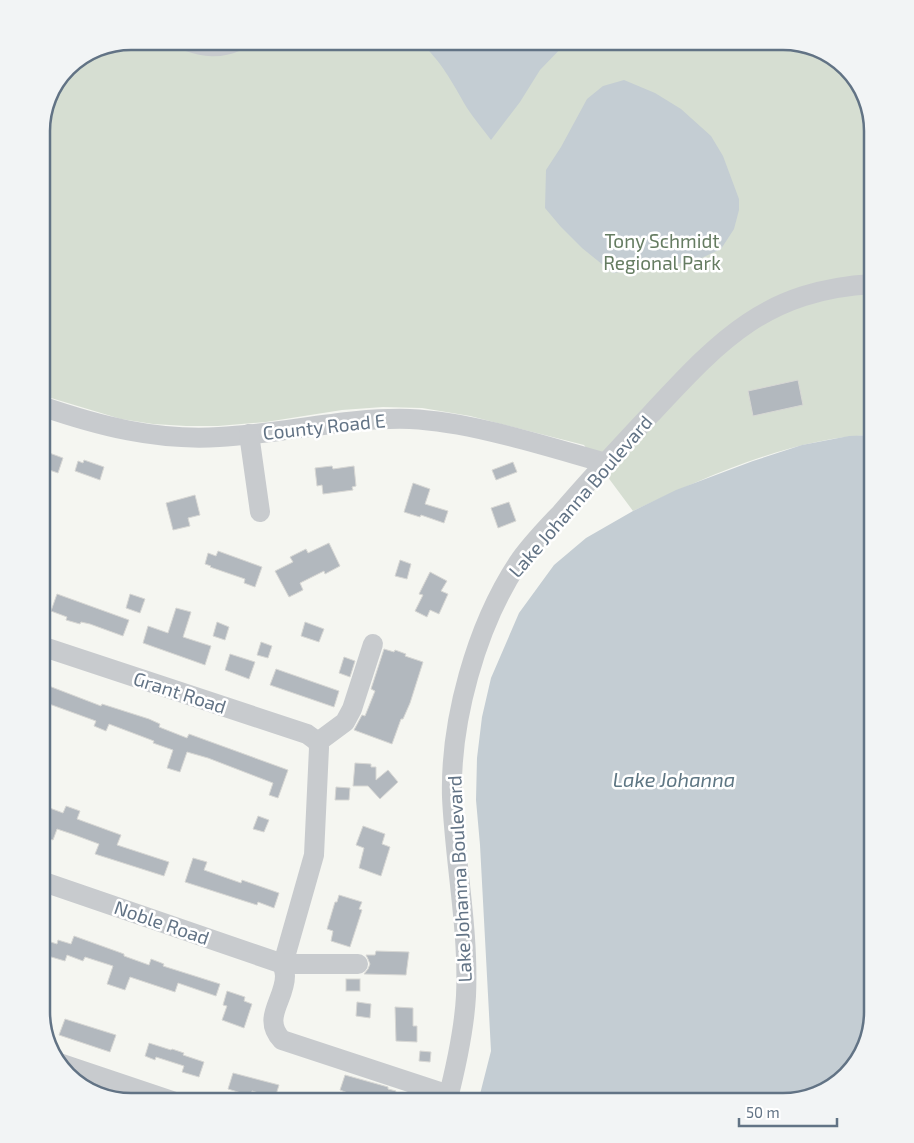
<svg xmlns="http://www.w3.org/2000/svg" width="914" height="1143" viewBox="0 0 914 1143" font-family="'Exo 2',sans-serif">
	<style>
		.green { fill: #d6ded2 }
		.water { fill: #c4cdd3 }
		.building { fill: #b2b8be; stroke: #d7d7d4 }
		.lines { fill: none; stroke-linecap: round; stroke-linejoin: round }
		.minor { stroke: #c8cbce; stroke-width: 20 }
		.labels { text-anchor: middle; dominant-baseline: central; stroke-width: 5; stroke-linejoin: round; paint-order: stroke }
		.park-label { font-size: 19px; fill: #657c61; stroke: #fff }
		.street-label { font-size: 19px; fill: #627385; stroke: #fff }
		.water-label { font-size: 20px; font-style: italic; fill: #5e7683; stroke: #fff }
		.rim { fill: none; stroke: #627385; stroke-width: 2.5 }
	</style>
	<rect width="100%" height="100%" fill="#f5f6f1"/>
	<!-- green -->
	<path class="green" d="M 131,41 L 788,41 L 827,53 L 857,81 L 873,131 L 873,435 C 793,437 705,477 633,511 L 584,445 L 470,416 L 422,408 L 383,407 L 342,410 L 266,422 L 218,426 L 186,426 L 153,424 L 121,419 L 41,395 L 41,125 L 51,91 L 72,64 Z"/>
	<!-- water -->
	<g class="water">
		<path d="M 419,41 L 568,41 L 540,70 L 520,102 L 491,140 C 483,129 474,119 467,108 C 452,82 442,62 419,41 Z"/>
		<path d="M 624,80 L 655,93 L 681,109 L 711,136 L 723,156 L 739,199 L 739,210 L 734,229 L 721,249 L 695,261 L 613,273 L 582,248 L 561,227 L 545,208 L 546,170 L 561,147 L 587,99 L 603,86 Z"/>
		<path d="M 873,435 L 873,1012 L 861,1056 L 833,1086 L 783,1102 L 478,1102 L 491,1051 L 480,845 L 476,800 L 477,758 L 482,717 L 491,678 L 519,613 L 554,565 L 586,538 L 633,511 L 676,490 L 753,461 L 802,445 L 849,436 Z"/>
	</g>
	<!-- building -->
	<g class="building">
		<path d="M 798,380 L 803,405 L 753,416 L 748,391 Z"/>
		<path d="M 41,450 L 63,458 L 58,473 L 41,467 Z"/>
		<path d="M 84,460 L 104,467 L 100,480 L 75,471 L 78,461 L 83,463 Z"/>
		<path d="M 513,462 L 517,472 L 496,480 L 492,470 Z"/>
		<path d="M 332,466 L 333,469 L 354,466 L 356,486 L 352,487 L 353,490 L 323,494 L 322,485 L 317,486 L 315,468 Z"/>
		<path d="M 413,483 L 430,489 L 425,504 L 448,511 L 444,523 L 421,515 L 420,517 L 404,512 Z"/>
		<path d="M 195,495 L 200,515 L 188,518 L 190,526 L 173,530 L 166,503 Z"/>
		<path d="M 509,502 L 516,521 L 498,528 L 491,508 Z"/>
		<path d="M 329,543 L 340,566 L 325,574 L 324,571 L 300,583 L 303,590 L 289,597 L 275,571 L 293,562 L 290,557 L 306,549 L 308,553 Z"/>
		<path d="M 218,551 L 262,567 L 255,587 L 244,583 L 245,579 L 210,567 L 211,566 L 205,564 L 208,553 L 216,556 Z"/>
		<path d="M 400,560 L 411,564 L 407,579 L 395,576 Z"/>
		<path d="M 430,572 L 447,581 L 441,591 L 448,594 L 439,614 L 430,610 L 427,617 L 415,611 L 423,595 L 419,594 Z"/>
		<path d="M 57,594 L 129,620 L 123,636 L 90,624 L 81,622 L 80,624 L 66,620 L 67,617 L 51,611 Z"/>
		<path d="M 130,594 L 145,599 L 140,613 L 126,608 Z"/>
		<path d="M 176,608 L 191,612 L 183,637 L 211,646 L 205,665 L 143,643 L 148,626 L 168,633 Z"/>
		<path d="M 217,622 L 229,627 L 225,640 L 213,636 Z"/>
		<path d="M 305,622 L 324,629 L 319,642 L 301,636 Z"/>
		<path d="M 261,642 L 272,646 L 268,658 L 257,655 Z"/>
		<path d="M 384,649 L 394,652 L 395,650 L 406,654 L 405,656 L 423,662 L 410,703 L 403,719 L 401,719 L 392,744 L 354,730 L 362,715 L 365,716 L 375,691 L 371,689 Z"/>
		<path d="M 230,654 L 255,662 L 249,679 L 225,670 Z"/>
		<path d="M 344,657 L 355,661 L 350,677 L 339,673 Z"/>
		<path d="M 276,669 L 339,691 L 334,707 L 270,685 Z"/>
		<path d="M 41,683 L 101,706 L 102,704 L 149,719 L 160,724 L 159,727 L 187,738 L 189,734 L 288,770 L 278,798 L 269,795 L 273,783 L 208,758 L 187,752 L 180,772 L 167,768 L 173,750 L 153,743 L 154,741 L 109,724 L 106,731 L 94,726 L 96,721 L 41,701 Z"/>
		<path d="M 355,763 L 371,764 L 371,767 L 376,767 L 376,780 L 388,770 L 398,782 L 380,799 L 368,786 L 353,786 Z"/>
		<path d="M 336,787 L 350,788 L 349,800 L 335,800 Z"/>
		<path d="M 66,806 L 80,811 L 77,819 L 121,835 L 117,845 L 169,862 L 164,876 L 95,854 L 99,844 L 72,834 L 57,829 L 53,840 L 41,836 L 41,823 L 47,807 L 63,813 Z"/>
		<path d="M 258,816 L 269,820 L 264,832 L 253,829 Z"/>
		<path d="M 363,826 L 385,834 L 382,844 L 390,847 L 381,876 L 359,868 L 364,848 L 356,845 Z"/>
		<path d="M 193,858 L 207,862 L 204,870 L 241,883 L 242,880 L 279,893 L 274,908 L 258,902 L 257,905 L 185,882 Z"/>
		<path d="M 339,895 L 362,902 L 359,909 L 362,910 L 350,947 L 331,941 L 333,931 L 327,929 L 335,902 L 337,902 Z"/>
		<path d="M 74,936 L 124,954 L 124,956 L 149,965 L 151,959 L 164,964 L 163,966 L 220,984 L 216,996 L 178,983 L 175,992 L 130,977 L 125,990 L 107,984 L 113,966 L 85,957 L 83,961 L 67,955 L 65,961 L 41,954 L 41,939 L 57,944 L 58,940 L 71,944 Z"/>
		<path d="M 376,951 L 409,952 L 406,975 L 364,974 L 368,969 L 370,964 L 368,959 L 366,955 L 375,955 Z"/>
		<rect x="346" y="979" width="14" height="12"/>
		<path d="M 227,991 L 245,997 L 244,1001 L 252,1004 L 244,1028 L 222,1020 L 227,1006 L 223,1005 Z"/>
		<path d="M 357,1002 L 371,1004 L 370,1018 L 356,1016 Z"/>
		<path d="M 395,1007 L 413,1008 L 413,1026 L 417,1026 L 417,1042 L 396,1041 Z"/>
		<path d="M 65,1019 L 116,1035 L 110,1052 L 59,1035 Z"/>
		<path d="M 149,1043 L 171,1050 L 172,1049 L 184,1053 L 183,1055 L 204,1062 L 199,1077 L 182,1072 L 184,1066 L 156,1057 L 155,1060 L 145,1056 Z"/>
		<path d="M 420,1051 L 431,1052 L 430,1062 L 419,1061 Z"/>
		<path d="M 233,1073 L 279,1085 L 275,1098 L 252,1091 L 251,1096 L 228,1089 Z"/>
		<path d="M 345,1075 L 388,1087 L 388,1089 L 396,1091 L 392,1102 L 382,1102 L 361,1095 L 360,1098 L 348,1095 L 348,1093 L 340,1090 Z"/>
	</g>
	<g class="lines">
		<!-- minor -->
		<g class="minor">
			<path d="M 187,41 C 205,47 219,49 237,41"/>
			<path d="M 41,406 C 99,426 157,441 219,437 C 283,434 346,417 410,419 C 472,422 545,446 606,463"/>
			<path d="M 249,434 L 260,512"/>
			<path d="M 41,646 L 307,734 L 318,742"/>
			<path d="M 318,742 L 319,748 L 314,855 L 283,964 C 283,967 285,972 285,976 C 285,1000 261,1018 282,1040 L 449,1095"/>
			<path d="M 318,742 L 345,722 L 352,709 L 373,644"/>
			<path d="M 41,881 L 283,964 L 358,964"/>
			<path d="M 56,1062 L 175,1102"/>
			<path d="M 447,1102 C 456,1067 464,1032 466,996 C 469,930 455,863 452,797 C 450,721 476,627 518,563 C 530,545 546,529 561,513 C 590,479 620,447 651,414 C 720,340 765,290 873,284"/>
		</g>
	</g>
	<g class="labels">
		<!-- park labels -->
		<g class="park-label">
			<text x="662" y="240">Tony Schmidt<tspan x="662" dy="22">Regional Park</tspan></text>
		</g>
		<!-- street labels -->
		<g class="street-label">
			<text transform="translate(324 426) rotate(-6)">County Road E</text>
			<text transform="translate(580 496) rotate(-49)">Lake Johanna Boulevard</text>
			<text transform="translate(180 692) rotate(18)">Grant Road</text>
			<text transform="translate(459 879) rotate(-93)">Lake Johanna Boulevard</text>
			<text transform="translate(162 922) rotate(19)">Noble Road</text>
		</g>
		<!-- water labels -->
		<g class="water-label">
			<text x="674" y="779">Lake Johanna</text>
		</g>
	</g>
	<!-- crop -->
	<path d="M0 0H914V1143H0ZM131 50H783A81 81 0 0 1 864 131V1012A81 81 0 0 1 783 1093H131A81 81 0 0 1 50 1012V131A81 81 0 0 1 131 50Z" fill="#f2f4f5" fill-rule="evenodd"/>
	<path class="rim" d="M131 50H783A81 81 0 0 1 864 131V1012A81 81 0 0 1 783 1093H131A81 81 0 0 1 50 1012V131A81 81 0 0 1 131 50Z"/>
	<!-- scale -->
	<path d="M739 1118v8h98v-8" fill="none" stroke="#627385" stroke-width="2.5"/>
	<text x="746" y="1118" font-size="15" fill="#627385" stroke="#ffffff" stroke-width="4" paint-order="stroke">50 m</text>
</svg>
